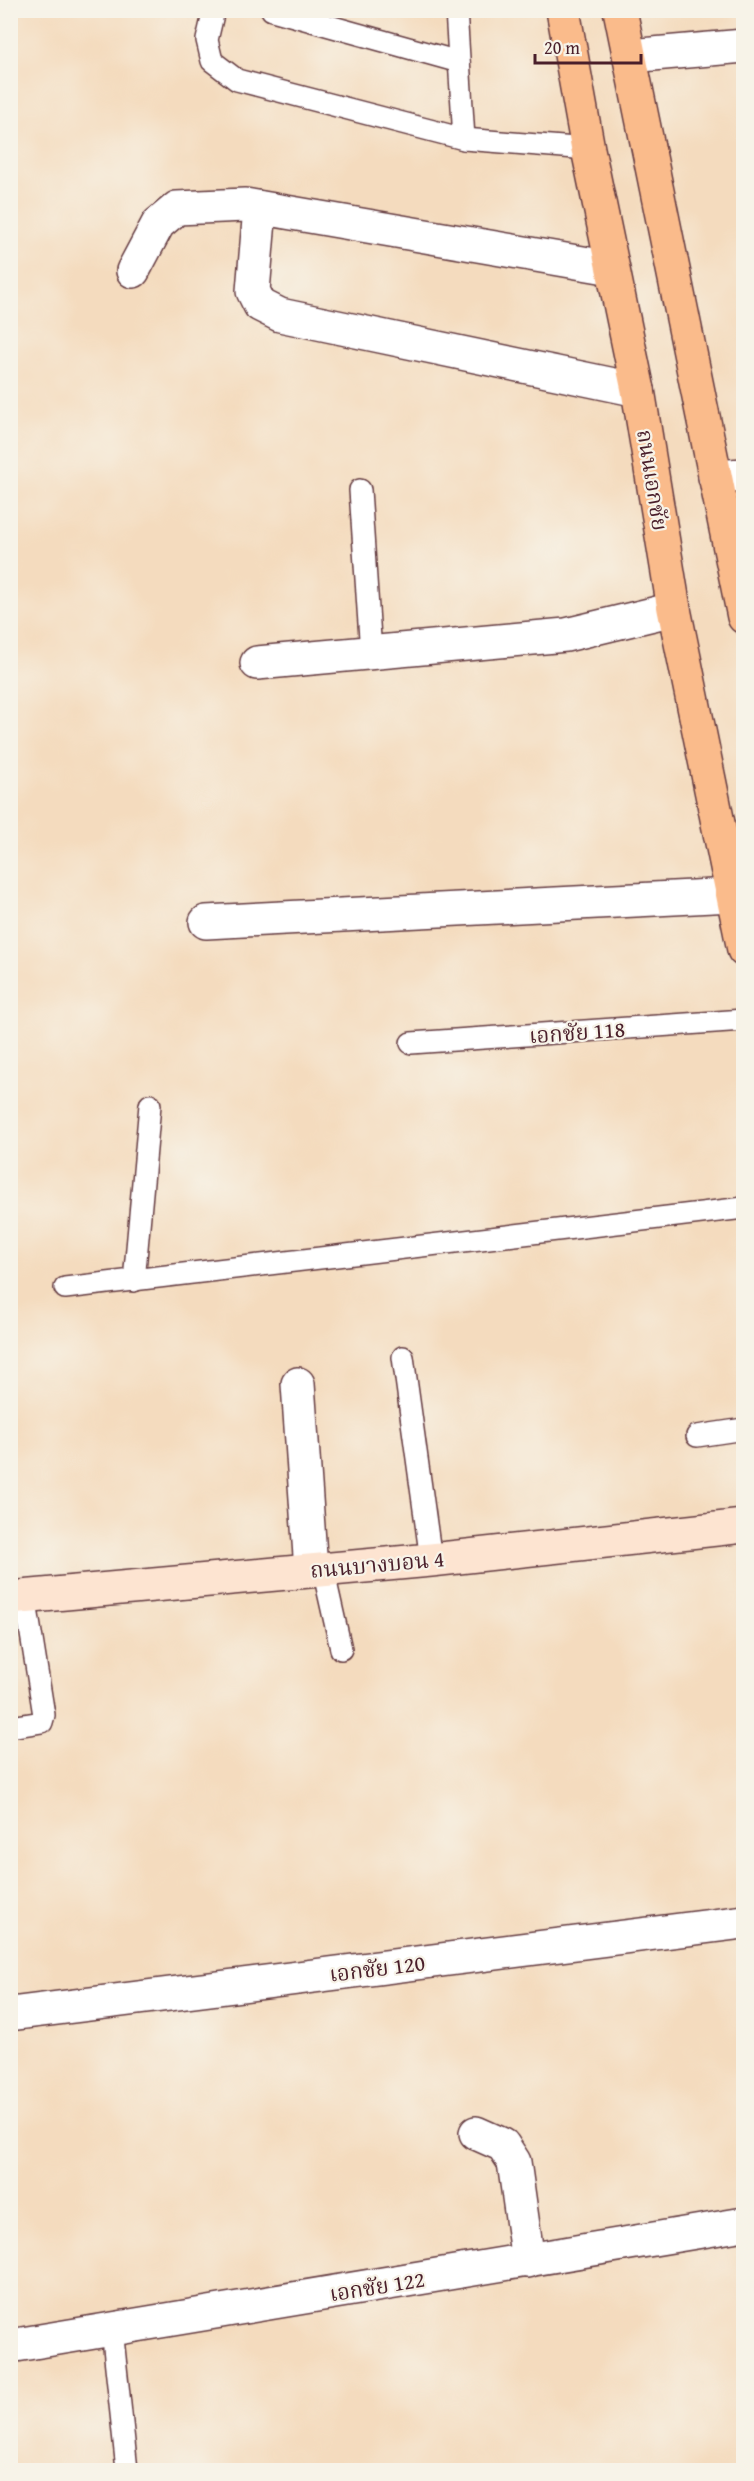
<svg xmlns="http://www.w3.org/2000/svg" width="754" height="2481" viewBox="0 0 754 2481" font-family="'Gentium Book Plus','Noto Serif Thai',serif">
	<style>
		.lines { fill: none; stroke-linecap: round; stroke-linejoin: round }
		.lane-casing { stroke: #643b41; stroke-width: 24 }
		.street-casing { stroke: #643b41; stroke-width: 36 }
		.secondary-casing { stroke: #643b41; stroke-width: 36 }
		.primary-casing { stroke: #643b41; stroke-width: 36 }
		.lane { stroke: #fff; stroke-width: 21 }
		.street { stroke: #fff; stroke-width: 33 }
		.secondary { stroke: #fde4d1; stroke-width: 33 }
		.primary { stroke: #fabb8b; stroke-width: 33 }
		.labels { text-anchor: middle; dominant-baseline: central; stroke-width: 4.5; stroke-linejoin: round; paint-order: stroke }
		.street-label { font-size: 22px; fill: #4a1f2b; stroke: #f7f3e8 }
	</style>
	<rect width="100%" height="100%" fill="#f7f3e8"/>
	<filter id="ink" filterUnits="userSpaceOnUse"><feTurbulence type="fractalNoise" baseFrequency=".0167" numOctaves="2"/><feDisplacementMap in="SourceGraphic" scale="12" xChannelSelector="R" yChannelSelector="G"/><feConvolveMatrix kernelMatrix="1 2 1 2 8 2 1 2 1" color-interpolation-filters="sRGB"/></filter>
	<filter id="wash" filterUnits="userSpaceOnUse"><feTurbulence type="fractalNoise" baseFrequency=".008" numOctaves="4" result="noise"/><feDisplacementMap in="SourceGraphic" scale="24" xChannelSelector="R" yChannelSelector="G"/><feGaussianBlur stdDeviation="1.35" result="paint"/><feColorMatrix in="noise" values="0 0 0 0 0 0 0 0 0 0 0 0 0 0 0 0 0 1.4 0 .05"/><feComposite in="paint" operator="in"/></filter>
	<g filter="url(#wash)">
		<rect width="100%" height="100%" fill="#f4dbbe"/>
	</g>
	<g filter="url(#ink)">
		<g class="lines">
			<defs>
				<g id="lane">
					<path d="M 214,10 L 207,40 L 212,61 L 237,80 L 464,139 L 588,149"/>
					<path d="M 272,10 L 459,62"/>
					<path d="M 456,10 L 464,139"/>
					<path d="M 360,490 L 371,653"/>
					<path d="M 411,1043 L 744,1020"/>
					<path d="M 134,1281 L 150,1105"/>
					<path d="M 65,1288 L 744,1208"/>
					<path d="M 403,1357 L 431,1560"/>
					<path d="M 697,1436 L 744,1429"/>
					<path d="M 323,1569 L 341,1649"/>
					<path d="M 10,1727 L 42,1722 L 44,1715 L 25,1596"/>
					<path d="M 112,2329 L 127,2470"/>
				</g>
				<g id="street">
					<path d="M 630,56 L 744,46"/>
					<path d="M 260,208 L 253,291 L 260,305 L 280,315 L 638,390"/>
					<path d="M 133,271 L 158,224 L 177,208 L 245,205 L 612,268"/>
					<path d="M 715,477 L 744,475"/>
					<path d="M 257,663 L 566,635 L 674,609"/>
					<path d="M 206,922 L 732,895"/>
					<path d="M 298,1384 L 311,1570"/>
					<path d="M 10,2014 L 744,1922"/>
					<path d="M 476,2133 L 503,2145 L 514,2162 L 528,2261"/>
					<path d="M 10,2346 L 744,2224"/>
				</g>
				<path id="secondary" d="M 10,1598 L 431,1560 L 744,1526"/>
				<g id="primary">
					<path d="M 563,10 L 588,149 L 638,390 L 674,609 L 744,950"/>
					<path d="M 620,10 L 744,617"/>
				</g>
			</defs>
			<!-- lane casing -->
			<use href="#lane" class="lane-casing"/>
			<!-- street casing -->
			<use href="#street" class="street-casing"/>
			<!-- secondary casing -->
			<use href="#secondary" class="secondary-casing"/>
			<!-- primary casing -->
			<use href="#primary" class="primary-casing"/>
			<!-- lane -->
			<use href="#lane" class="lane"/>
			<!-- street -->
			<use href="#street" class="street"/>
			<!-- secondary -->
			<use href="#secondary" class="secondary"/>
			<!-- primary -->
			<use href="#primary" class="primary"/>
		</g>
	</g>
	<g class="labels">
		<!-- street labels -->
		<g class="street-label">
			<text transform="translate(653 480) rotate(81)">ถนนเอกชัย</text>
			<text transform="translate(577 1032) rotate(-4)">เอกชัย 118</text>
			<text transform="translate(377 1564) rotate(-5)">ถนนบางบอน 4</text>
			<text transform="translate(377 1968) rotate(-7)">เอกชัย 120</text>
			<text transform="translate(377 2286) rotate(-9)">เอกชัย 122</text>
		</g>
	</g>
	<!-- margin -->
	<rect width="754" height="2481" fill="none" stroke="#f7f3e8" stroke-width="36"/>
	<!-- scale -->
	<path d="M535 54v9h106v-9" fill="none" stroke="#4a1f2b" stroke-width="3"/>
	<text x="544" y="54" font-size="18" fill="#4a1f2b" stroke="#f7f3e8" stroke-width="4.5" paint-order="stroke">20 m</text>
</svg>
